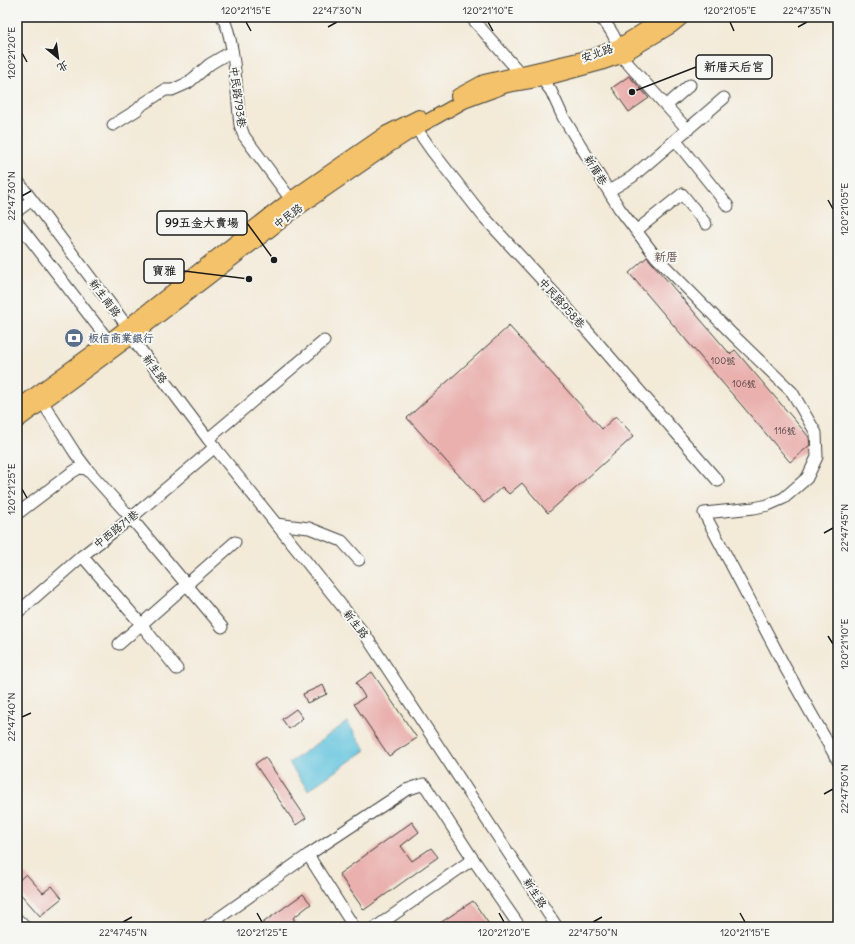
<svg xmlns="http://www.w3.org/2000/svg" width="855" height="944" viewBox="0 0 855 944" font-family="Delius,'LXGW WenKai TC',sans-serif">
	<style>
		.water { fill: #60c3de; stroke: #3e707d }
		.building { fill: #e9b0ae }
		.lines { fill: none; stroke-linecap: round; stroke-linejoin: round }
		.minor-casing { stroke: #3c3b38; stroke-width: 13 }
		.major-casing { stroke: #3c3b38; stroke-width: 16 }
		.minor { stroke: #fff; stroke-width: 11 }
		.major { stroke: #f3c26a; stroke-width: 14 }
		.ticks { fill: none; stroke: #1c1c1c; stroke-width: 1.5 }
		.labels { text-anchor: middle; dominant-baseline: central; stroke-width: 4; stroke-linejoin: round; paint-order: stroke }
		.number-label { font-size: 9px; fill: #4f4140 }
		.street-label { font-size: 11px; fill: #1c1c1c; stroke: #f6f6f2 }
		.service-label { font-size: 11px; font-weight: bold; fill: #4e5e75; stroke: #f6f6f2; text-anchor: start }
		.neighbourhood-label { font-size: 12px; fill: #64504f; stroke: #f6f6f2 }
		.leader { fill: none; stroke: #1c1c1c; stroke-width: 1.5 }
		.callout-dot { fill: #1c1c1c; stroke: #f6f6f2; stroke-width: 1.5 }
		.callout { fill: #f6f6f2; stroke: #1c1c1c; stroke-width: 1.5 }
		.callout-label { font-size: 12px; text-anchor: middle; font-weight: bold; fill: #1c1c1c }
		.neatline { fill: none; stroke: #1c1c1c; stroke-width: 1.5 }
		.ticks-label { font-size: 10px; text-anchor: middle; fill: #1c1c1c }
	</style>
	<rect width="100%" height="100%" fill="#f6f6f2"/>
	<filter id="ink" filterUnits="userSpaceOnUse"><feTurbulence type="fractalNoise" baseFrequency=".025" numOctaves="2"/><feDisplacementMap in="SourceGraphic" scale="8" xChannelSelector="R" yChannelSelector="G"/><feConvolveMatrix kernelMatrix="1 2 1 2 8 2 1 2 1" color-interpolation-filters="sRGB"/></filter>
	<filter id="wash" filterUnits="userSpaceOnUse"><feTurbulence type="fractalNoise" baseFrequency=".012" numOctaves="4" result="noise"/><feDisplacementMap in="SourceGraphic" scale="16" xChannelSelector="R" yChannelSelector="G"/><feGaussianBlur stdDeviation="0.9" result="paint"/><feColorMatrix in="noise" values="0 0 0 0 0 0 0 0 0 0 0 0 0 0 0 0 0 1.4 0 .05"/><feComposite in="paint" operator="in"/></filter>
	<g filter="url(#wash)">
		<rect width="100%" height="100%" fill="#f3ead8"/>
		<!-- water -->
		<path class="water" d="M 347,722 L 366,750 L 308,790 L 289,763 Z"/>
		<g id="blocks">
			<!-- building -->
			<g class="building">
				<path d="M 629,76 L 649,98 L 629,112 L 612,88 Z"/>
				<path d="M 647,257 L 730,354 L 735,350 L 809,437 L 810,445 L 790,462 L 629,273 Z"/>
				<path d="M 509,326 L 602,429 L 616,416 L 634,436 L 548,513 L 522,483 L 509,494 L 502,487 L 484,503 L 407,418 Z"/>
				<path d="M 372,672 L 417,738 L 389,756 L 354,704 L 365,697 L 356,683 Z"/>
				<path d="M 323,685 L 327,694 L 307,703 L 303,694 Z"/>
				<path d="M 296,709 L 303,718 L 289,729 L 282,719 Z"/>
				<path d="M 265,757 L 306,818 L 296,825 L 255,764 Z"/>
				<path d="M 412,822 L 419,832 L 401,846 L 412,861 L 431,848 L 438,857 L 364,910 L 339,874 Z"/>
				<path d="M 26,874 L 43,893 L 52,886 L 62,898 L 40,916 L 17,890 L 17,882 Z"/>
				<path d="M 303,894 L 311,904 L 293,918 L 299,927 L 257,927 Z"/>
				<path d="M 473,901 L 491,927 L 434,927 Z"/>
			</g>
		</g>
	</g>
	<g filter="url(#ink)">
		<use href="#blocks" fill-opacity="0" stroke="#3c3b38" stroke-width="1"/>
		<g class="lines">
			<defs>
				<g id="minor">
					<path d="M 222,17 C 235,36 237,100 240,125 L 244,136 L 295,205"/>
					<path d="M 471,17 L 521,74 L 542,79 L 551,91 L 563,117 L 619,208 L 656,257 L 733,335 L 792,392 L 816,433 L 817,457 L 807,478 L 784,498 L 768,505 L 754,508 L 704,513 L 786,669 L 838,761"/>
					<path d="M 598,17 C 610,25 618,42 621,56 L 688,130"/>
					<path d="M 666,106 L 690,85"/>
					<path d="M 411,121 L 432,151 L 483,216 L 556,295 L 718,481"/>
					<path d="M 113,125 L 137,110 L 143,104 L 165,90 L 172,90 L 188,83 L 210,64 L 232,51"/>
					<path d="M 676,141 L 728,206"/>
					<path d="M 17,180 L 127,326 L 131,337 L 208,439 L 366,636 L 557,927"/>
					<path d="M 609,191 L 632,177 L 724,98"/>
					<path d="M 17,211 L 32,200"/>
					<path d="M 17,222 L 109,341 L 116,340"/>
					<path d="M 637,230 L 682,194 L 706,224"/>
					<path d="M 43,403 L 75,453 L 87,469 L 131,518 L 222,627"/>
					<path d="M 208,439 L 324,341"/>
					<path d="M 17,514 L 71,473 L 79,468 L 87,469"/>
					<path d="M 276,524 L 309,528 L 342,541 L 359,560"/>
					<path d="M 82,556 L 141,624 L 177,669"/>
					<path d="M 17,613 L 82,556 L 131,518 L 215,447"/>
					<path d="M 119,644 L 235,542"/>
					<path d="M 308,855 L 354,927"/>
					<path d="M 17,919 L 25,927"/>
					<path d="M 206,927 L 308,855 L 406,790 L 424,784 L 473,859 L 520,927"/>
					<path d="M 376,927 L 473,859"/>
				</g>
				<g id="major">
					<path d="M 458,96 L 484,82 L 595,56 L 619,46 L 665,17"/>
					<path d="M 17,408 L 109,341 L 291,199 L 385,134 L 419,117"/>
					<path d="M 17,421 L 131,337 L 298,208 L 391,144 L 416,128 L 464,101 L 507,85 L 542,79 L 601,63 L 621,56 L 671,26 L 682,17"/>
				</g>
			</defs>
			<!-- minor casing -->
			<use href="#minor" class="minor-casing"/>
			<!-- major casing -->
			<use href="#major" class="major-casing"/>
			<!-- minor -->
			<use href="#minor" class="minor"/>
			<!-- major -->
			<use href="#major" class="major"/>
		</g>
	</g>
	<!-- ticks -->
	<path class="ticks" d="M 246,22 L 251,31M 488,22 L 493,31M 730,22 L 734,31M 328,27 L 337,22M 798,27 L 807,22M 22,53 L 27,62M 22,196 L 31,191M 828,200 L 833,209M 22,489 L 27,498M 824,533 L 833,528M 828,636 L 833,644M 22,717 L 31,713M 824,794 L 833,789M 257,913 L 262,922M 499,913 L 504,922M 740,913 L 745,922M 123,922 L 132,917M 593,922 L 602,917"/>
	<!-- icons -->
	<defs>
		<symbol id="bank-disc" viewBox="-11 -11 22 22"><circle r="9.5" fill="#5c6f8a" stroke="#f6f6f2"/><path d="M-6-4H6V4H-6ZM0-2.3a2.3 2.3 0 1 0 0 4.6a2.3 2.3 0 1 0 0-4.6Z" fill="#fff"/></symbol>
	</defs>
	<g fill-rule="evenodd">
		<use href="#bank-disc" x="63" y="327" width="22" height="22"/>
	</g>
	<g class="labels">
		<!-- number labels -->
		<g class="number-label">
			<text x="723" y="360">100號</text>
			<text x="744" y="383">106號</text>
			<text x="785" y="430">116號</text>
		</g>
		<!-- street labels -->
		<g class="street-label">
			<text transform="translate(597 53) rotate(-19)">安北路</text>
			<text transform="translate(238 97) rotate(82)">中民路793巷</text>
			<text transform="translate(596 170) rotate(58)">新厝巷</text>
			<text transform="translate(288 216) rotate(-37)">中民路</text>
			<text transform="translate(105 298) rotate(53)">新生南路</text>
			<text transform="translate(562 303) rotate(48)">中民路958巷</text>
			<text transform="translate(155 369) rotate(53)">新生路</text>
			<text transform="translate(116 529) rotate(-38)">中西路71巷</text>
			<text transform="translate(356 624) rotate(52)">新生路</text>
			<text transform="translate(535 893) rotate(57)">新生路</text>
		</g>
		<!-- service labels -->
		<g class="service-label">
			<text x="88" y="338">板信商業銀行</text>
		</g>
		<!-- neighbourhood labels -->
		<g class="neighbourhood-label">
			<text x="666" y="256">新厝</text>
		</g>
	</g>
	<!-- callouts -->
	<path class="leader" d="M632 92L696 67M274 260L247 223M249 279L184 271"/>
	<g class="callout-dot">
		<circle cx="632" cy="92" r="4"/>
		<circle cx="274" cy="260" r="4"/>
		<circle cx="249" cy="279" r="4"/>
	</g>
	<g class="callout">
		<rect x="696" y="55" width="76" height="24" rx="4"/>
		<rect x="157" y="211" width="90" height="24" rx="4"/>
		<rect x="144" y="259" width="40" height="24" rx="4"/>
	</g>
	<g class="callout-label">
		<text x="734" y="71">新厝天后宮</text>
		<text x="202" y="227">99五金大賣場</text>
		<text x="164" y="275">寶雅</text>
	</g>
	<!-- margin -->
	<rect width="855" height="944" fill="none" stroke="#f6f6f2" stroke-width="44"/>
	<!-- north arrow -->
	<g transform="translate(58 58) rotate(151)" stroke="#f6f6f2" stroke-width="3" paint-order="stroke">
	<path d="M0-3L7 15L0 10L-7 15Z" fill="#1c1c1c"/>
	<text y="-6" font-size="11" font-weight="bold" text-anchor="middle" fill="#1c1c1c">北</text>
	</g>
	<rect x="22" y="22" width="811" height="900" class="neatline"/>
	<g class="ticks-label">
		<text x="246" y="14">120°21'15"E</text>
		<text x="337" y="14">22°47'30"N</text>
		<text x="488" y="14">120°21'10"E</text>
		<text x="730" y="14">120°21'05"E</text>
		<text x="807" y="14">22°47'35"N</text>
		<text transform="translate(11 53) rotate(-90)" y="4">120°21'20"E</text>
		<text transform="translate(11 196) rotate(-90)" y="4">22°47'30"N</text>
		<text transform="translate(844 209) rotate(-90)" y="4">120°21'05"E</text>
		<text transform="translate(11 489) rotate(-90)" y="4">120°21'25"E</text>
		<text transform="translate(844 528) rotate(-90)" y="4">22°47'45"N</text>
		<text transform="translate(844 644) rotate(-90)" y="4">120°21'10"E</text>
		<text transform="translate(11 717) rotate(-90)" y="4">22°47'40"N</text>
		<text transform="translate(844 789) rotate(-90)" y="4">22°47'50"N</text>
		<text x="123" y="936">22°47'45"N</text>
		<text x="262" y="936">120°21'25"E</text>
		<text x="504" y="936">120°21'20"E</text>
		<text x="593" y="936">22°47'50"N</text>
		<text x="745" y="936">120°21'15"E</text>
	</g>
</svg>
